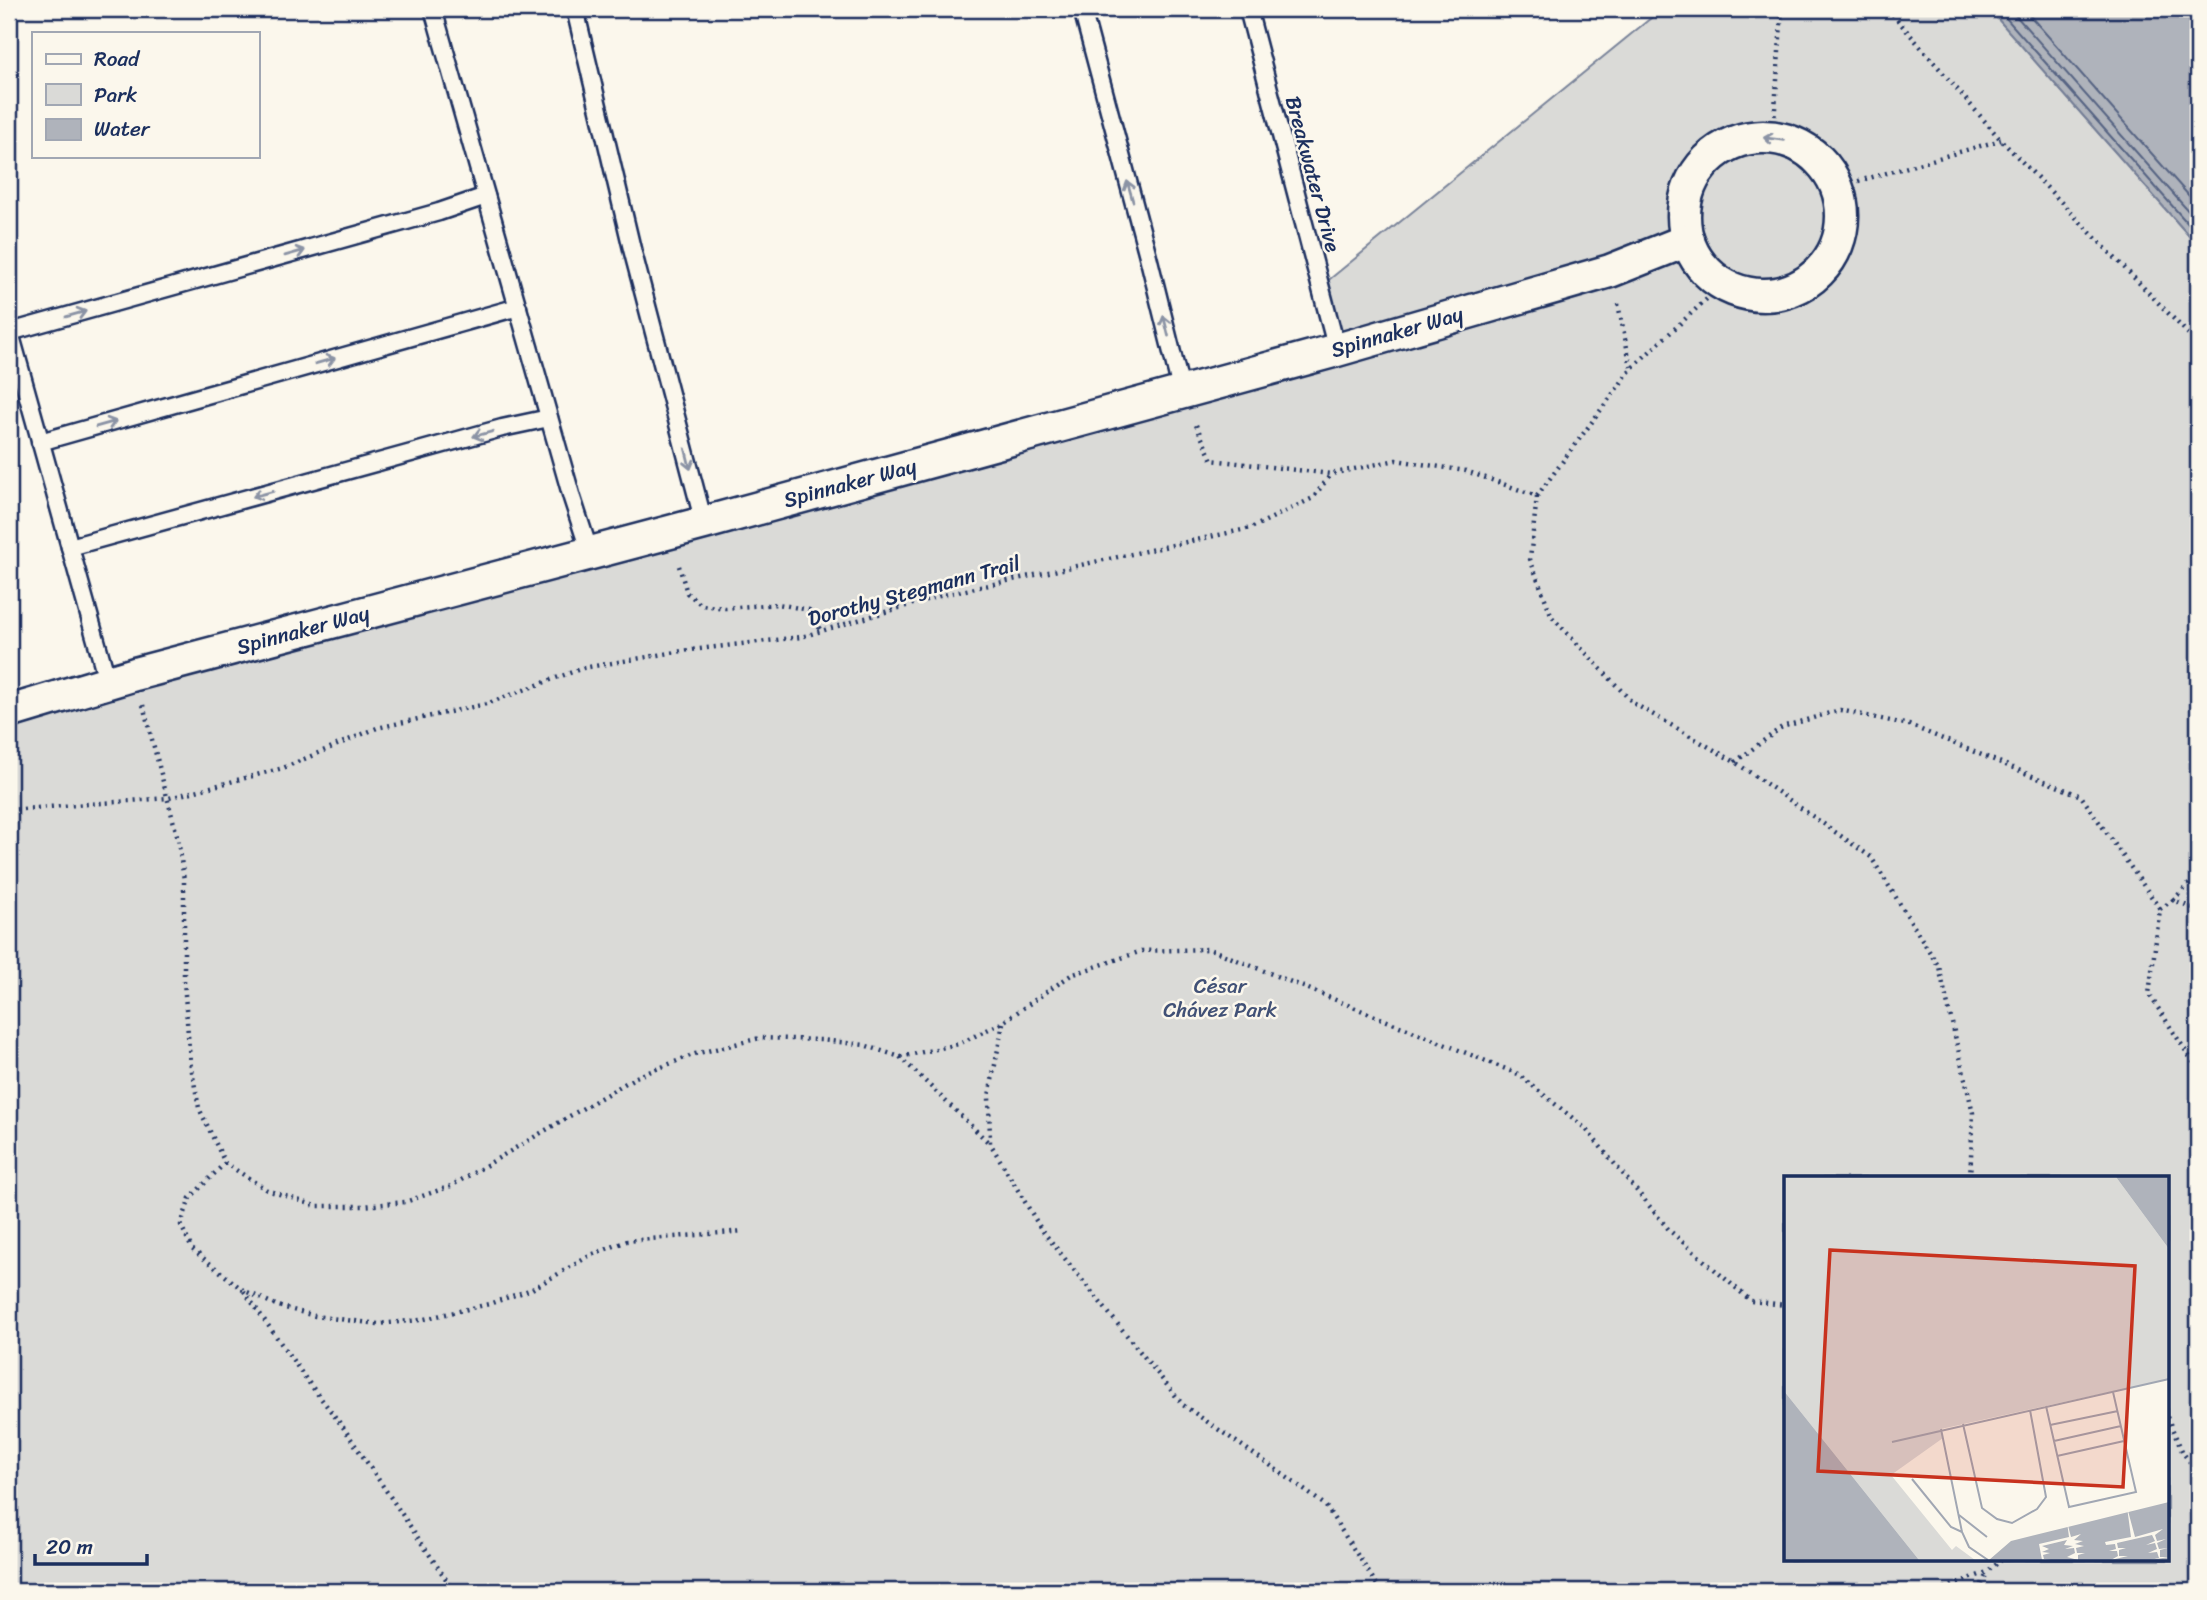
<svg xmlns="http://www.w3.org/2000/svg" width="2207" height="1600" viewBox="0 0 2207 1600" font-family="Sriracha,sans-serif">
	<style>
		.green { fill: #dadad7; stroke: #7a849a; stroke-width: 2; fill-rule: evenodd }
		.water { fill: #afb3bb; stroke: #747e96; stroke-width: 2 }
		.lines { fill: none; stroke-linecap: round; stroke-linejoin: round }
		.shore { stroke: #566483; stroke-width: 2 }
		.lane-casing { stroke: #1b2f5e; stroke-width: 21 }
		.street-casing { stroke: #1b2f5e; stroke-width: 37 }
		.path { stroke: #1b2f5e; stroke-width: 4.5; stroke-dasharray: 2 5; stroke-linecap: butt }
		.lane { stroke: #fbf7ec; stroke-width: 16 }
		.street { stroke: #fbf7ec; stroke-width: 32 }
		.oneway { stroke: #8b93a5 }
		.labels { text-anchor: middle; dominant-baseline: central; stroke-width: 5; stroke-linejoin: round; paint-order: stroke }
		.street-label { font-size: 21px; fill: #1b2f5e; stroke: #fbf7ec }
		.park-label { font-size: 21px; fill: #415176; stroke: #fbf7ec }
		.inset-road { fill: none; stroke: #a1a7b3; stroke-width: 2 }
		.view { fill: #c8321e; fill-opacity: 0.15; stroke: #c8321e; stroke-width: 3.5 }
		.inset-edge { fill: none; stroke: #1b2f5e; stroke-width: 3.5 }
	</style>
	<rect width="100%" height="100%" fill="#fbf7ec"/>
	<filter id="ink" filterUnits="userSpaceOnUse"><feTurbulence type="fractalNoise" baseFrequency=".0143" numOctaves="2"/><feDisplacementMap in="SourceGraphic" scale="14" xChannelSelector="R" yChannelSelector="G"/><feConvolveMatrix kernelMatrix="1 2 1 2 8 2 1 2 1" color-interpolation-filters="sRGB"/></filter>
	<g filter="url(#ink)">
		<!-- green -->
		<path class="green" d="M 1662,9 L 1989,9 L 2198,246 L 2198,1591 L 9,1591 L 9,712 L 1337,350 L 1320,287 ZM 1785,1178 L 2167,1178 L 2167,1560 L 1785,1560 Z"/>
		<!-- water -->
		<path class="water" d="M 1989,9 L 2198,9 L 2198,246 Z"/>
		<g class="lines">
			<!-- shore -->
			<g class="shore">
				<path d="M 1998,9 L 2198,235"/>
				<path d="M 2010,9 L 2198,222"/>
				<path d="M 2024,9 L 2198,206"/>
			</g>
			<defs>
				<g id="lane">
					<path d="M 433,9 L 572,498 L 590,553"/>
					<path d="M 575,9 L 632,249 L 704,523"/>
					<path d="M 1082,9 L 1148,256 L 1182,393"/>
					<path d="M 1248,9 L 1337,350"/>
					<path d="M 9,329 L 108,683"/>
					<path d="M 10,332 L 439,212 L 486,196"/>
					<path d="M 40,442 L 518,307"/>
					<path d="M 70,547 L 502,428 L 549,418"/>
				</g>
				<g id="street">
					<circle cx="1763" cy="216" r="79"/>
					<path d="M 9,712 L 135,674 L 704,523 L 1337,350 L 1610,271 L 1688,240"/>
				</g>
			</defs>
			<!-- lane casing -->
			<use href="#lane" class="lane-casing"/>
			<!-- street casing -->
			<use href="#street" class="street-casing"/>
			<!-- path -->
			<g class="path">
				<path d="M 1888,9 L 2001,140 L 2198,344"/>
				<path d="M 1773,137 L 1782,9"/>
				<path d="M 1838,187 L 2001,140"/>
				<path d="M 1618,304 L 1631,367"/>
				<path d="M 1196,425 L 1212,460 L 1331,474 L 1396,460 L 1466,471 L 1537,496"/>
				<path d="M 1537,496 L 1530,559 L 1552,617 L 1633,703 L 1735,762 L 1871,857 L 1939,967 L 1973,1113 L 1970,1178"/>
				<path d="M 1537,496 L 1632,368 L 1723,284"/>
				<path d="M 679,566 L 687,593 L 702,605 L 725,608 L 778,604 L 809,610 L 821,631"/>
				<path d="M 143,705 L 178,839 L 184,880 L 184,981 L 190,1061 L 199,1108 L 225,1163 L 267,1190 L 316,1206 L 363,1206 L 405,1202 L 451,1186 L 636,1077 L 695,1054 L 760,1038 L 822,1040 L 864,1045 L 900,1057 L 959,1044 L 1003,1022 L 1071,975 L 1142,951 L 1210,949 L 1518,1074 L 1585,1128 L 1670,1231 L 1751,1301 L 1785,1305"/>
				<path d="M 1735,762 L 1782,727 L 1840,710 L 1909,725 L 2081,796 L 2160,909 L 2149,994 L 2198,1070"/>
				<path d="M 9,810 L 169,798 L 283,768 L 377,728 L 486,704 L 583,668 L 682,651 L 801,637 L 943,595 L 1251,528 L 1313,498 L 1331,474"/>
				<path d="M 2173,900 L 2198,875"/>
				<path d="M 2160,909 L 2173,900 L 2198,910"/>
				<path d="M 1003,1023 L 989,1096 L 990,1143 L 1041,1229 L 1183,1405 L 1267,1463 L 1325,1505 L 1381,1591"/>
				<path d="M 900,1057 L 989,1143"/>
				<path d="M 225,1163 L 190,1198 L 181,1225 L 192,1249 L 243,1290 L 278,1306 L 315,1316 L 378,1324 L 420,1320 L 489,1304 L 532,1289 L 591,1255 L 627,1241 L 744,1231"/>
				<path d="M 244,1291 L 306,1379 L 343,1427 L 454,1591"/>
				<path d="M 2167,1417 L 2183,1453 L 2198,1472"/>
				<path d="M 1938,1591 L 1987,1572 L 2001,1560"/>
				<path d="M 1979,1591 L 1987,1573"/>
			</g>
			<!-- lane -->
			<use href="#lane" class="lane"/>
			<!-- street -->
			<use href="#street" class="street"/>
		</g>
		<!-- one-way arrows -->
		<defs><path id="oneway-shaft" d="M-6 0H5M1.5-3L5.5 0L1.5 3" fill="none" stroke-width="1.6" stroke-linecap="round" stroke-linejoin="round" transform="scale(1.75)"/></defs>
		<g class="oneway">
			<use href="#oneway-shaft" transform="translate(1774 139) rotate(-173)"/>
			<use href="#oneway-shaft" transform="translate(1130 191) rotate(-106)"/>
			<use href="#oneway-shaft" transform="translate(295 253) rotate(-16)"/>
			<use href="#oneway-shaft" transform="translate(76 314) rotate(-16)"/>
			<use href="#oneway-shaft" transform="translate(1166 326) rotate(-104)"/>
			<use href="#oneway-shaft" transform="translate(325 361) rotate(-16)"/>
			<use href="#oneway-shaft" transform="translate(106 424) rotate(-16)"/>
			<use href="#oneway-shaft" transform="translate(483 434) rotate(165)"/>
			<use href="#oneway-shaft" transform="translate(688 459) rotate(76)"/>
			<use href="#oneway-shaft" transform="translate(263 494) rotate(165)"/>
		</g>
	</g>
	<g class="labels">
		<!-- street labels -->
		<g class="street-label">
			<text transform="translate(1313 174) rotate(75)">Breakwater Drive</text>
			<text transform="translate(1397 332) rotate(-16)">Spinnaker Way</text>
			<text transform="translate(850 483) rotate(-15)">Spinnaker Way</text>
			<text transform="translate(914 591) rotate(-15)">Dorothy Stegmann Trail</text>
			<text transform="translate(303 630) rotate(-15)">Spinnaker Way</text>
		</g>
		<!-- park labels -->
		<g class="park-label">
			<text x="1220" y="986">César<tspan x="1220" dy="24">Chávez Park</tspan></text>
		</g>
	</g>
	<!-- overview -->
	<g transform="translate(1784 1176)">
		<rect width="385" height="385" fill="#fbf7ec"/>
		<path d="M 0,1 L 332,1 L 385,73 L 385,203 L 157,253 L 159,262 L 107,299 L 168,374 L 172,370 L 191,384 L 135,384 L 0,215 Z" fill="#dadad7"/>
		<path d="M 332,1 L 385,1 L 385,73 ZM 0,215 L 135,384 L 0,384 ZM 385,326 L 385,384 L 205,384 L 227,365 Z" fill="#afb3bb"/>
		<path d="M 343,331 L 351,361 L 379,353 L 371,359 L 373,365 L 382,363 L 373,367 L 375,373 L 384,372 L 376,374 L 376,381 L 385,381 L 366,384 L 375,382 L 373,376 L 364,377 L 373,373 L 371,367 L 362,369 L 371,365 L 368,359 L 333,367 L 334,372 L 342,372 L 335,374 L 335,380 L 344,380 L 327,384 L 334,380 L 333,375 L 325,375 L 332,373 L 331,368 L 322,369 L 321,366 L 347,361 ZM 283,346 L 287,361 L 297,358 L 290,364 L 299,365 L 291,368 L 300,370 L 292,372 L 293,377 L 301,377 L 294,379 L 294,384 L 283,381 L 291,377 L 290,372 L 281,373 L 289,370 L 280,369 L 283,364 L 258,370 L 265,373 L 258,376 L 266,377 L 259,379 L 260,383 L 267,384 L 258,384 L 255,368 L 285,361 Z" fill="#fbf7ec"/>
		<path class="inset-road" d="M 262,230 L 285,331 L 352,316 L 329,216M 179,248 L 198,332 L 213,343 L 228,347 L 253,333 L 262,321 L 246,234M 266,249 L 334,235M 157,253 L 178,356 L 185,371 L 204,384M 270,265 L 337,250M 108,266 L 385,203M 273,280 L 340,265M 128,303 L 167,351 L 178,356M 175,339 L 203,361"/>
		<path class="view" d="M 46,74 L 351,90 L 339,311 L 34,295 Z"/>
		<rect width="385" height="385" class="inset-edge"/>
	</g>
	<!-- margin -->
	<rect width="2207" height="1600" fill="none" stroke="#fbf7ec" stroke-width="35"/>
	<rect x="18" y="18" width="2172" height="1565" fill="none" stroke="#1b2f5e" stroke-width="2.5" filter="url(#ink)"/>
	<!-- legend -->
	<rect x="32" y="32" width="228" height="126" fill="#fbf7ec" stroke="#a1a7b3" stroke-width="2"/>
	<rect x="46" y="54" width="35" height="10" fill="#fbf7ec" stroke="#a1a7b3" stroke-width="2"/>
	<text x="94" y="66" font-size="21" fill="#1b2f5e">Road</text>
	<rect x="46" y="84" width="35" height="21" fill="#dadad7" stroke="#a1a7b3" stroke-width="2"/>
	<text x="94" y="102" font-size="21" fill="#1b2f5e">Park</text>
	<rect x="46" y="119" width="35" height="21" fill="#afb3bb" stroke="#a1a7b3" stroke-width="2"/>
	<text x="94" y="136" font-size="21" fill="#1b2f5e">Water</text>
	<!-- scale -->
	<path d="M35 1554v10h112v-10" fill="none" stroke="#1b2f5e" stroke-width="3.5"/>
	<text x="46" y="1554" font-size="21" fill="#1b2f5e" stroke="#fbf7ec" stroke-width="5" paint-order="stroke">20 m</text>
</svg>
